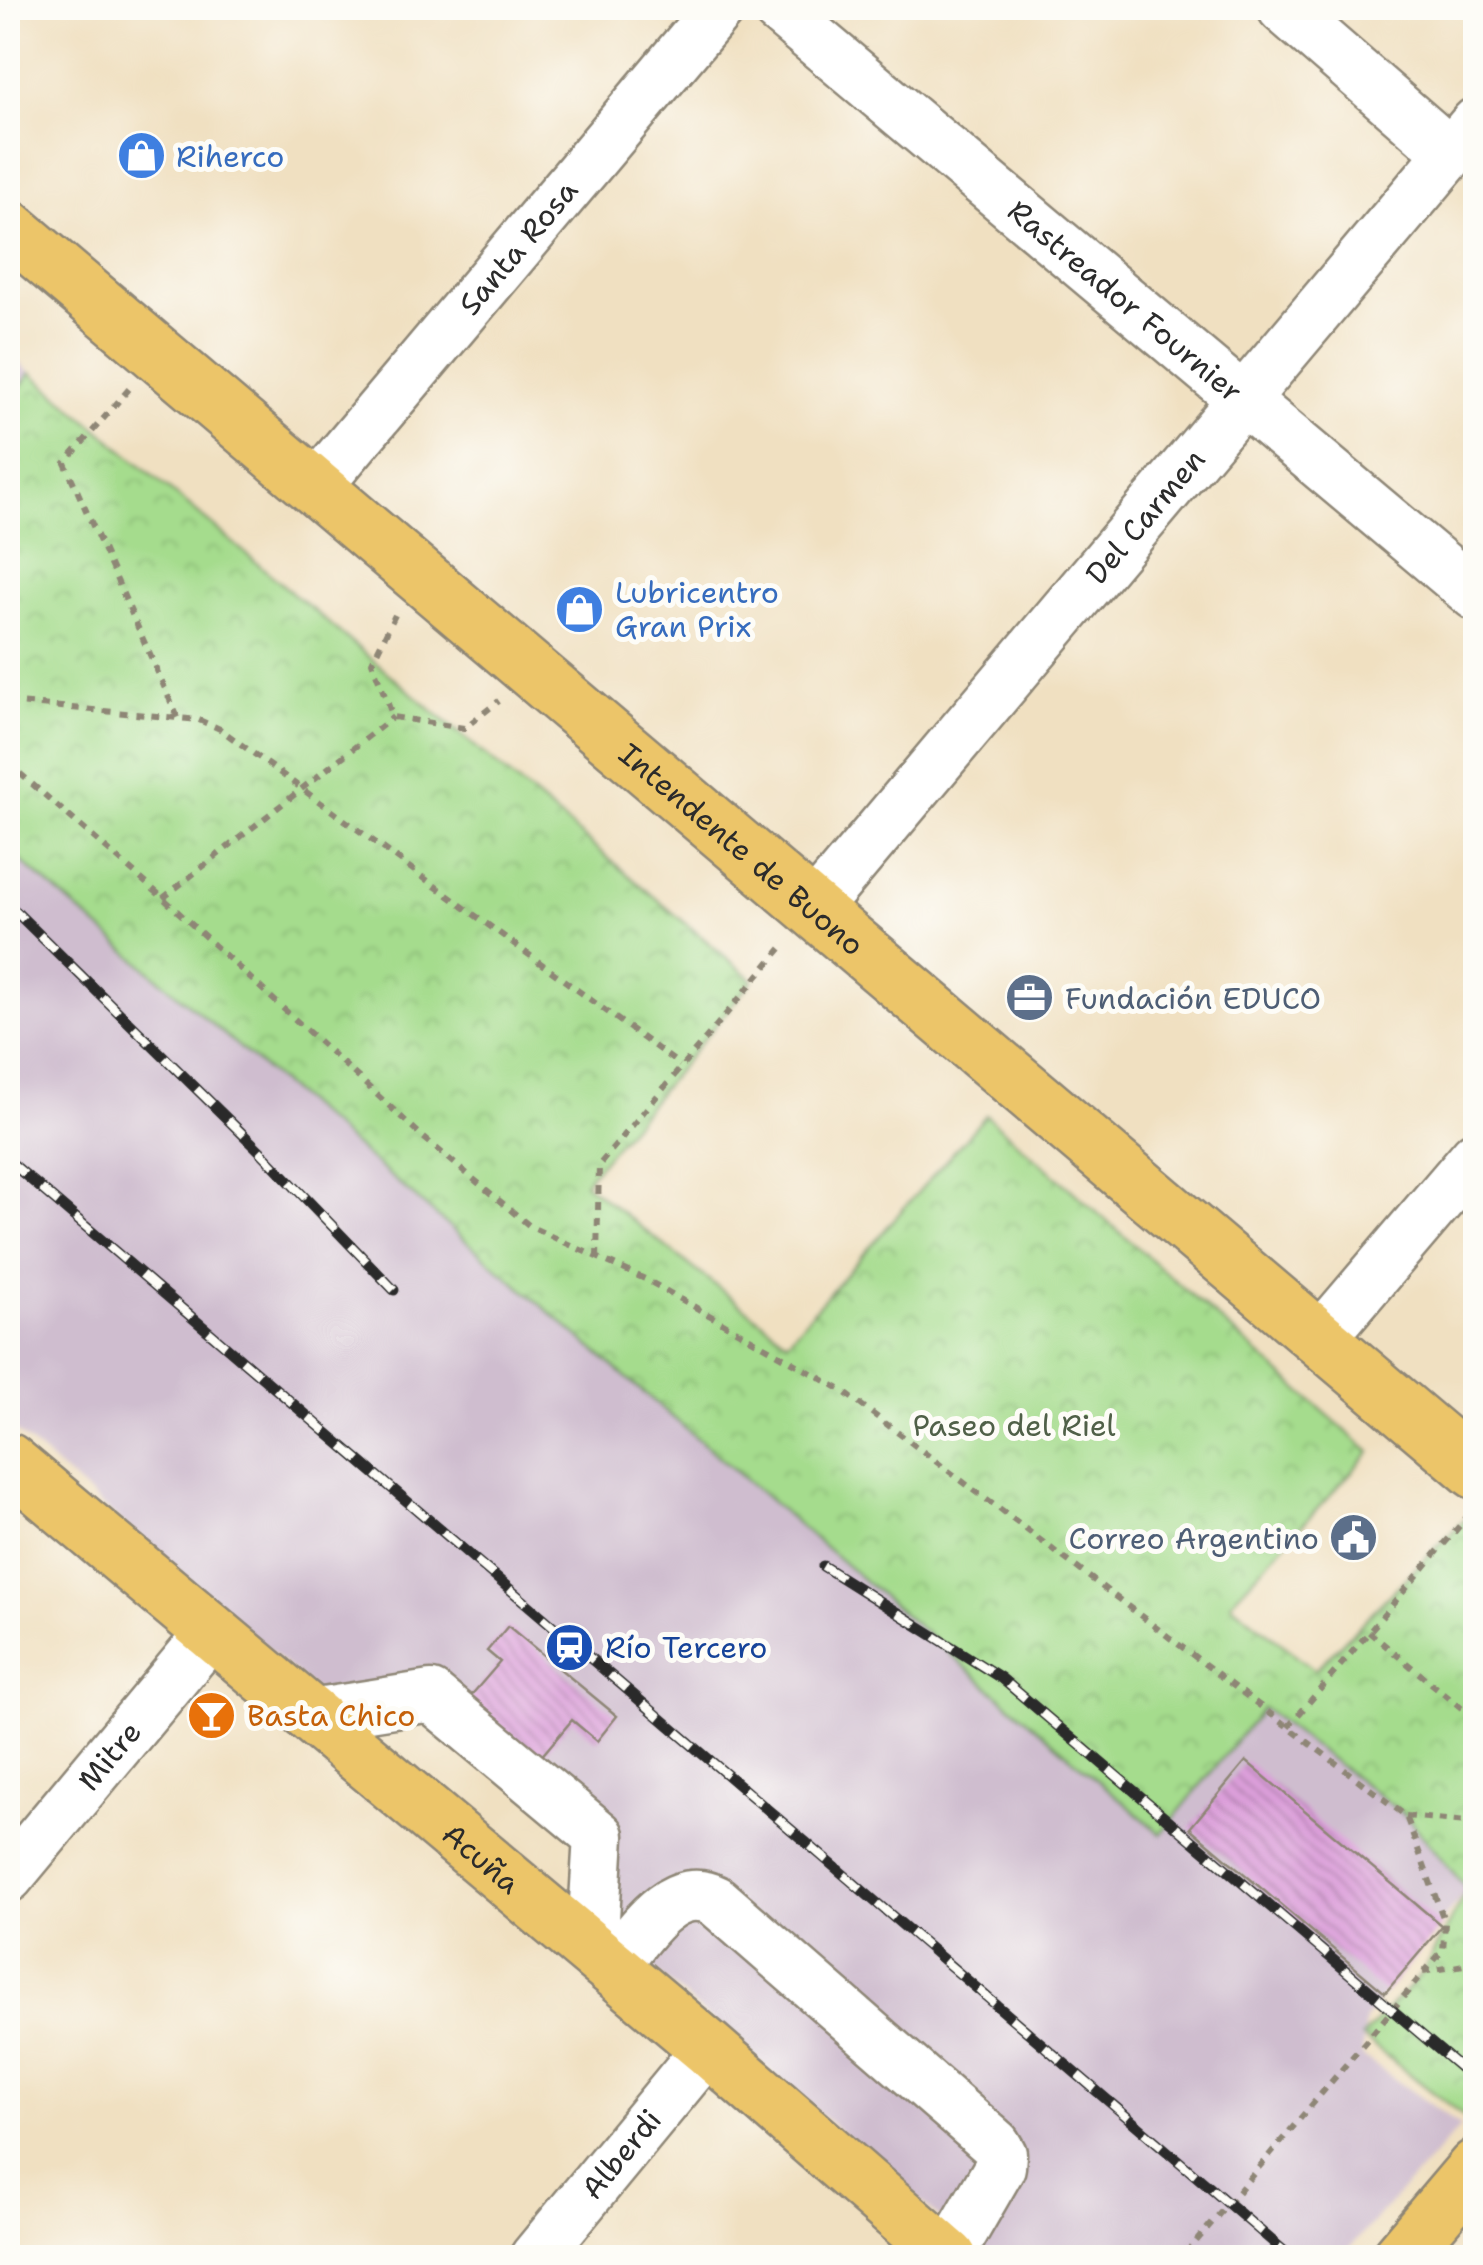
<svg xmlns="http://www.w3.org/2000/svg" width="1483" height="2265" viewBox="0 0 1483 2265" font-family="'Shantell Sans',sans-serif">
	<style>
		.railway { fill: #cfbdcf }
		.park { fill: url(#park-crowns); stroke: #68845c; stroke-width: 2.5 }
		.building { fill: url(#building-back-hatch) }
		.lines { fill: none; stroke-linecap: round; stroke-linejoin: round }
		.minor-casing { stroke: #8e8676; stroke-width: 55 }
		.major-casing { stroke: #8e8676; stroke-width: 60 }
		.path { stroke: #8e8676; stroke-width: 6; stroke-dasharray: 8 8; stroke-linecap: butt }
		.minor { stroke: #fff; stroke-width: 50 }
		.major { stroke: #ecc569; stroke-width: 55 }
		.rail-casing { stroke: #2b2b2b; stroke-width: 11 }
		.rail { stroke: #fdfcf7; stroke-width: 8; stroke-dasharray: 22; stroke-linecap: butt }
		.labels { text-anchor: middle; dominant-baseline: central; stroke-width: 10; stroke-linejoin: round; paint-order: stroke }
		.shop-label { font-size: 30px; fill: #366cbe; stroke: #fdfcf7; text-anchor: start }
		.street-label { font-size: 30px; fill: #2b2b2b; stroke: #fdfcf7 }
		.service-label { font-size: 30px; fill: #4e5e75; stroke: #fdfcf7; text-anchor: start }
		.park-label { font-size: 30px; fill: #506048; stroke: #fdfcf7 }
		.transit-label { font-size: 30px; fill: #164399; stroke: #fdfcf7; text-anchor: start }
		.food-label { font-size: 30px; fill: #c56008; stroke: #fdfcf7; text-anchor: start }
	</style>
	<defs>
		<pattern id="park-crowns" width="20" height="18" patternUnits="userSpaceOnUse" patternTransform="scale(2.5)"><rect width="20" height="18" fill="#a5dc8d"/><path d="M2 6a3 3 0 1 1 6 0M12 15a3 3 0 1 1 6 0" fill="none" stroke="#8ebd7a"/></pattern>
		<pattern id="building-back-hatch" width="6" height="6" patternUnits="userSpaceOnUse" patternTransform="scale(2.5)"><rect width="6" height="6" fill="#dc9fda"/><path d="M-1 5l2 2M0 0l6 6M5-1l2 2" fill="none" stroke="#b382b1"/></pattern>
	</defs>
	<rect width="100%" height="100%" fill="#fdfcf7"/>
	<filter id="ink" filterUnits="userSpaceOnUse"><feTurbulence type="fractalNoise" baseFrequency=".01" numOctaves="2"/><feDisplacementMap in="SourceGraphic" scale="20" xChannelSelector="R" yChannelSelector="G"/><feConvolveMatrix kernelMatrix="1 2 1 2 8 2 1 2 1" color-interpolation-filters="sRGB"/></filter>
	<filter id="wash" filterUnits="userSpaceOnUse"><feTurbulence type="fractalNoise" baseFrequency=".0048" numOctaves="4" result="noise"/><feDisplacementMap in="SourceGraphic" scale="40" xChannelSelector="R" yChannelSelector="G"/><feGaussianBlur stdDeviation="2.25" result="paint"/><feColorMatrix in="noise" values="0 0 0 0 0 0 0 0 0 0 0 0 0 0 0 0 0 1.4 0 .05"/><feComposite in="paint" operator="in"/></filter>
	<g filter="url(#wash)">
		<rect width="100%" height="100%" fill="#f0e0c1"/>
		<!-- railway -->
		<g class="railway">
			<path d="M 8,352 L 31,373 L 8,402 Z"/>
			<path d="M 8,850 L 1161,1834 L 1263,1708 L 1406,1816 L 1467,1889 L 1365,2019 L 1362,2056 L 1461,2126 L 1341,2257 L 985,2257 L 609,1931 L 616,1825 L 433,1679 L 318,1693 L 8,1424 Z"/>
		</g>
		<!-- park -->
		<path class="park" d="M 31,373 L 753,980 L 584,1183 L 787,1341 L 986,1115 L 1370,1452 L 1230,1603 L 1315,1670 L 1466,1518 L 1475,1526 L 1475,2125 L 1362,2037 L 1423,1972 L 1467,1889 L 1406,1816 L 1263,1708 L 1161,1834 L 8,850 L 8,402 Z"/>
		<g id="blocks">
			<!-- building -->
			<g class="building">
				<path d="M 508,1626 L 617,1716 L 597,1741 L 572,1720 L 540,1758 L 468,1699 L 500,1662 L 487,1651 Z"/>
				<path d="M 1246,1761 L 1442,1926 L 1385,1993 L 1190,1828 Z"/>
			</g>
		</g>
	</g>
	<g filter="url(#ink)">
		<use href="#blocks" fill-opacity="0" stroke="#8e8676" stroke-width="2.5"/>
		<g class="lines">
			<defs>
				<g id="minor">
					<path id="s1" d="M 777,8 L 1476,595"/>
					<path d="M 1283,8 L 1450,153"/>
					<path id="s2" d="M 315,488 L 719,8"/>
					<path id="s3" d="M 813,910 L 1476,123"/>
					<path d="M 1320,1339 L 1476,1156"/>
					<path d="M 311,1715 L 431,1696 L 599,1836 L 592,1951"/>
					<path id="s4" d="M 8,1877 L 211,1633"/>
					<path d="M 612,1968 C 637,1937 671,1878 716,1901 L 995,2144 L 1001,2154 L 1000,2167 L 948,2257"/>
					<path id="s5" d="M 535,2258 L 708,2048"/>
				</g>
				<g id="major">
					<path id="s6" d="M 8,227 L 1476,1471"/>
					<path id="s7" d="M 8,1461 L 708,2048 L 949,2258"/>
					<path d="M 1399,2258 L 1476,2167"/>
				</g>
			</defs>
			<!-- minor casing -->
			<use href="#minor" class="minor-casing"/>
			<!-- major casing -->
			<use href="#major" class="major-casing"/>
			<!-- path -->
			<g class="path">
				<path d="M 129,389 L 65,463 L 178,718"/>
				<path d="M 395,615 L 372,662 L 393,717 L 464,728 L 499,701"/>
				<path d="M 8,702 L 199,720 L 220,729 L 680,1065"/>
				<path d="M 8,763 L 163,898 L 423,1137 L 531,1227 L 647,1280 L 840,1389 L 1406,1816 L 1445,1923 L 1443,1950 L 1182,2258"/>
				<path d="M 163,898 L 393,717"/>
				<path d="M 597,1258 L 599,1165 L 785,944"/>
				<path d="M 1369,1632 L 1476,1720"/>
				<path d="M 1288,1727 L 1468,1516"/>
				<path d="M 1406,1816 L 1476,1823"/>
				<path d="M 1423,1972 L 1476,1963"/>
			</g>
			<!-- minor -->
			<use href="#minor" class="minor"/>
			<!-- major -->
			<use href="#major" class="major"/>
			<defs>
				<g id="rail">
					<path d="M 8,904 L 261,1152 L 394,1290"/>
					<path d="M 8,1160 L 1292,2258"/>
					<path d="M 823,1566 L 1001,1678 L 1476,2081"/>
				</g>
			</defs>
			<!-- rail casing -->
			<use href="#rail" class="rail-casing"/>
			<!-- rail -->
			<use href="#rail" class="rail"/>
		</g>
	</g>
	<!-- icons -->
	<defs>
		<symbol id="shop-disc" viewBox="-11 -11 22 22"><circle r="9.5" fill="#3f7fe0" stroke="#fdfcf7"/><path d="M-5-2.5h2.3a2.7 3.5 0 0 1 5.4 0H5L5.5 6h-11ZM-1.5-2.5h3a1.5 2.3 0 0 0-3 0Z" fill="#fff"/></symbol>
		<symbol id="office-disc" viewBox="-11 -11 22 22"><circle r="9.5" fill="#5c6f8a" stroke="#fdfcf7"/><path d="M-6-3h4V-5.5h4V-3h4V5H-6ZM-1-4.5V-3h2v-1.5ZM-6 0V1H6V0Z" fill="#fff"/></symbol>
		<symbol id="civic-disc" viewBox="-11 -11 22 22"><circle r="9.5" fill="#5c6f8a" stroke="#fdfcf7"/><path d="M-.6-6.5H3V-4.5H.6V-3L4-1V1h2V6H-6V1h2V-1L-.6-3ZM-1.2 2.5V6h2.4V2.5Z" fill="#fff"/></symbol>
		<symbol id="station-disc" viewBox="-11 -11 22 22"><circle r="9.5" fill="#1a4fb4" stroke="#fdfcf7"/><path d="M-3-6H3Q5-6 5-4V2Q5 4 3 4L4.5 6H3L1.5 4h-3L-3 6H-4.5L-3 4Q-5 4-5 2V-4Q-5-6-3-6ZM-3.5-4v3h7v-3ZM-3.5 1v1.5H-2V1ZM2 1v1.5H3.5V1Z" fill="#fff"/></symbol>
		<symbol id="bar-disc" viewBox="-11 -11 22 22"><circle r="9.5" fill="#e8710a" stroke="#fdfcf7"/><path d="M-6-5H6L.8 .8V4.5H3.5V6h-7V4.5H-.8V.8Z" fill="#fff"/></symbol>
	</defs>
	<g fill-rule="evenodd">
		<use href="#shop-disc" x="114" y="128" width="55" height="55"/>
		<use href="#shop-disc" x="552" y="582" width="55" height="55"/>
		<use href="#office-disc" x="1002" y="970" width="55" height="55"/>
		<use href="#civic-disc" x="1326" y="1510" width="55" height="55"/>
		<use href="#station-disc" x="542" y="1620" width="55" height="55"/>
		<use href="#bar-disc" x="184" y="1688" width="55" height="55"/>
	</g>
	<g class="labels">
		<!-- shop labels -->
		<g class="shop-label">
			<text x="176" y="156">Riherco</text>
			<text x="615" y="592">Lubricentro<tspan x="615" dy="34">Gran Prix</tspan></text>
		</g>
		<!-- street labels -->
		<g class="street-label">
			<text stroke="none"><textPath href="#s2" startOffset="315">Santa Rosa</textPath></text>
			<text stroke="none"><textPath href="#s1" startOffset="455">Rastreador Fournier</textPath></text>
			<text stroke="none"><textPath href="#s3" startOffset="515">Del Carmen</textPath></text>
			<text stroke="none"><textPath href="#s6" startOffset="962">Intendente de Buono</textPath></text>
			<text stroke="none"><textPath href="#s4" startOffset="158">Mitre</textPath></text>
			<text stroke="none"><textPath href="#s7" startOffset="618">Acuña</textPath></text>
			<text stroke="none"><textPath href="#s5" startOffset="135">Alberdi</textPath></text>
		</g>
		<!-- service labels -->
		<g class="service-label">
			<text x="1065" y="998">Fundación EDUCO</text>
			<text x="1319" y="1538" text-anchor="end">Correo Argentino</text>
		</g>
		<!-- park labels -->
		<g class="park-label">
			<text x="1014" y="1425">Paseo del Riel</text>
		</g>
		<!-- transit labels -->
		<g class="transit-label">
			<text x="605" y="1647">Río Tercero</text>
		</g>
		<!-- food labels -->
		<g class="food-label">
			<text x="247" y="1715">Basta Chico</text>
		</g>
	</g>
	<!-- margin -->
	<rect width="1483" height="2265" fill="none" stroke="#fdfcf7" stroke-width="40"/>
</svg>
